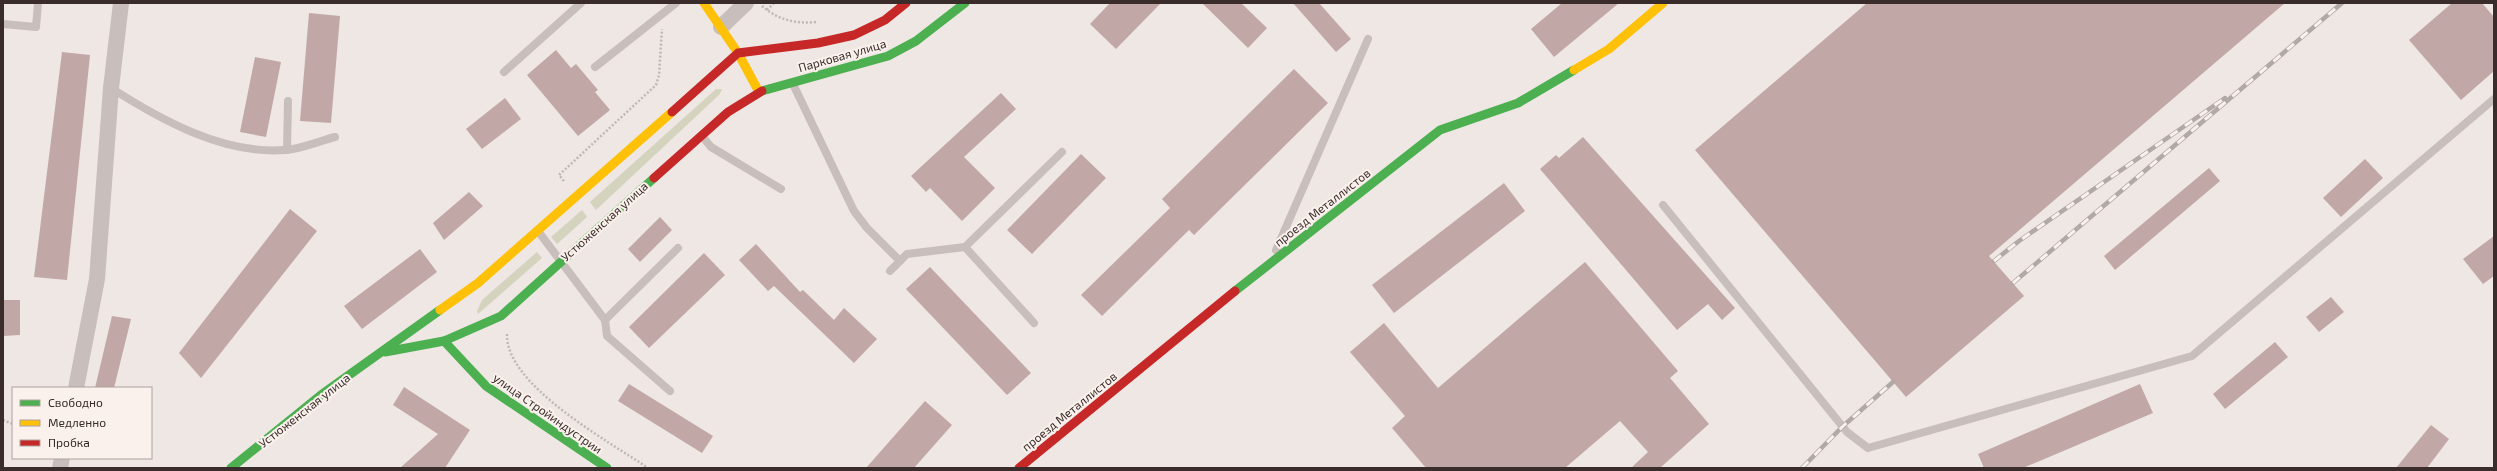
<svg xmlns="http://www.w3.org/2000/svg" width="2497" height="471" viewBox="0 0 2497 471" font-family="'Exo 2',sans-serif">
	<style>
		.green { fill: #d4d3be }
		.building { fill: #c1a8a6 }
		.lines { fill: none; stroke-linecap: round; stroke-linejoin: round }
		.path { stroke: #c0b8b5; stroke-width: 2.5; stroke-dasharray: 2 2; stroke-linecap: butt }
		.lane { stroke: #c8bfbc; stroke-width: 8 }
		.street { stroke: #c8bfbc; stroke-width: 16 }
		.fast { stroke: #4caf50; stroke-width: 9 }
		.slow { stroke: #ffc107; stroke-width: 9 }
		.jam { stroke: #c62828; stroke-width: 9 }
		.rail-casing { stroke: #b0a9a6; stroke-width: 4.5 }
		.rail { stroke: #faf1ec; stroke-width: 3; stroke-dasharray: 9; stroke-linecap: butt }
		.labels { text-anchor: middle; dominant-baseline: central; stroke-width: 4; stroke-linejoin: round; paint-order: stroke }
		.street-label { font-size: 12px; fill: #392c2a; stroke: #faf1ec }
	</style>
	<rect width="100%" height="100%" fill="#eee7e4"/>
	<!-- green -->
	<g class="green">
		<path d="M 716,89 L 722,89 L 720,94 L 596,210 L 590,202 Z"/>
		<path d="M 582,210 L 587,217 L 557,244 L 551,237 Z"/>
		<path d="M 537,252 L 542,258 L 478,314 L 477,311 L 482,300 Z"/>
	</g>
	<!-- building -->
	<g class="building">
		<path d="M 1110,3 L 1161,3 L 1116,49 L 1090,24 Z"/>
		<path d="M 1202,3 L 1241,3 L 1267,28 L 1248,48 Z"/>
		<path d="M 1293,3 L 1319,3 L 1351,39 L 1336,52 Z"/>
		<path d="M 1562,3 L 1619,3 L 1554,57 L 1531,29 Z"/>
		<path d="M 1867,3 L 2285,3 L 1989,256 L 2024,296 L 1906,397 L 1695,150 Z"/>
		<path d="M 2452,3 L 2482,3 L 2494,17 L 2494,71 L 2461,100 L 2409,40 Z"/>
		<path d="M 309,13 L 340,16 L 331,123 L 300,121 Z"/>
		<path d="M 556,50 L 571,68 L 576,64 L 598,90 L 595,92 L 610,110 L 578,136 L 527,75 Z"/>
		<path d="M 62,52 L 90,55 L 67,280 L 34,277 Z"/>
		<path d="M 255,57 L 281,62 L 266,137 L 240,132 Z"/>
		<path d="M 1294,69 L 1328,103 L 1194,235 L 1189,230 L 1102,316 L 1081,295 L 1170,208 L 1162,199 Z"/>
		<path d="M 1001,93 L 1016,109 L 964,157 L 995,188 L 962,221 L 930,188 L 926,192 L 911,176 Z"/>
		<path d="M 505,98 L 521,119 L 482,149 L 466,129 Z"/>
		<path d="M 1583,137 L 1735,308 L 1722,320 L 1708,304 L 1677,330 L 1540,169 L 1556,155 L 1559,158 Z"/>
		<path d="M 1081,154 L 1106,178 L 1032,254 L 1007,230 Z"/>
		<path d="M 2365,159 L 2383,178 L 2341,217 L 2323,198 Z"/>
		<path d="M 2209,168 L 2220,181 L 2115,270 L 2104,256 Z"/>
		<path d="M 1504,183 L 1525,211 L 1394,313 L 1372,285 Z"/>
		<path d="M 469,192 L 483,206 L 444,240 L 433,223 Z"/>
		<path d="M 290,209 L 317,231 L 201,378 L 179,353 Z"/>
		<path d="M 660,217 L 672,230 L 640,262 L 628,249 Z"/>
		<path d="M 2494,236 L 2494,276 L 2483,284 L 2463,259 Z"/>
		<path d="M 756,244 L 800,292 L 803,290 L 834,320 L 844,308 L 877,339 L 854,363 L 774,286 L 768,291 L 739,260 Z"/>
		<path d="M 420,249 L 437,272 L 362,329 L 344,306 Z"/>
		<path d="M 704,253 L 725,275 L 649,348 L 629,327 Z"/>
		<path d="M 1585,262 L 1678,371 L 1670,378 L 1709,424 L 1660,468 L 1631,468 L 1648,452 L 1620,421 L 1565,468 L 1426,468 L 1392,428 L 1405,416 L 1350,352 L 1384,323 L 1438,388 Z"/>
		<path d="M 930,267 L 1031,373 L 1007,395 L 906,289 Z"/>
		<path d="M 2331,297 L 2344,312 L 2319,332 L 2306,317 Z"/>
		<path d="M 3,300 L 20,300 L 20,335 L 3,336 Z"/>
		<path d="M 112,316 L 131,319 L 114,388 L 95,388 Z"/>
		<path d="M 2275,342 L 2288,357 L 2225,409 L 2213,394 Z"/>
		<path d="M 629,384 L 713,436 L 702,453 L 618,401 Z"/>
		<path d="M 2140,384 L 2153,413 L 2023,468 L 1984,468 L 1978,454 Z"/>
		<path d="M 404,387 L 470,430 L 445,468 L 400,468 L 438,434 L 393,405 Z"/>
		<path d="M 925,401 L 952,425 L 914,468 L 866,468 Z"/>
		<path d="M 2431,425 L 2449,439 L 2427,468 L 2396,468 Z"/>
	</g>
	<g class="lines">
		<!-- path -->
		<g class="path">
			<path d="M 762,6 C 778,20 796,24 816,22"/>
			<path d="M 767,10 L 774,3"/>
			<path d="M 564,181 L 559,175 L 656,85 L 659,75 L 662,29"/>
			<path d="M 507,334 C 505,385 610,442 648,468"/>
			<path d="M 3,420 L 13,424"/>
		</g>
		<!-- lane -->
		<g class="lane">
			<path d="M 3,24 L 36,27 L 38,3"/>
			<path d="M 595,67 L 676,3"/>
			<path d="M 504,72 L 581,3"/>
			<path d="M 793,84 L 854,211 L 867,228 L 900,261"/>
			<path d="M 111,88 C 161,120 224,155 285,150 C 302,149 319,141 335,137"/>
			<path d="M 702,136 L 711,147 L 781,189"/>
			<path d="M 287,150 L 288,101"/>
			<path d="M 1663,205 L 1847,432 L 1868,448 L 2192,356 L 2494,99"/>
			<path d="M 538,231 L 605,320 L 678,248"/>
			<path d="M 965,247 L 1034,323"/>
			<path d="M 1276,250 L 1368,39"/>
			<path d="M 890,271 L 907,254 L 965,247 L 1062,152"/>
			<path d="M 605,320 L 607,336 L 670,391"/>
		</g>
		<!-- street -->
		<g class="street">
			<path d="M 721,27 L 746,3"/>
			<path d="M 76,388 L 97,279 L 111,88 L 121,3"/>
			<path d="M 60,468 L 62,458"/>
		</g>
		<!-- fast -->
		<g class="fast">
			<path d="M 762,91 L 888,56 L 916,41 L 965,3"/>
			<path d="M 1235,291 L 1440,130 L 1518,103 L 1574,70"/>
			<path d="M 444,341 L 486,386 L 607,468"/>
			<path d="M 385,352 L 444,341 L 501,316 L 654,178"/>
			<path d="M 231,468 L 321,395 L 440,310"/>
		</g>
		<!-- slow -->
		<g class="slow">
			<path d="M 704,3 L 738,53 L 759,92"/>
			<path d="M 1574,70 L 1609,49 L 1663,3"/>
			<path d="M 440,310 L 478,283 L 672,112"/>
		</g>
		<!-- jam -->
		<g class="jam">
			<path d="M 672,112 L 738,53 L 818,43 L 854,35 L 885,20 L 906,3"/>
			<path d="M 654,178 L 728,112 L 762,91"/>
			<path d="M 1019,468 L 1235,291"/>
		</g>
		<defs>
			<g id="rail">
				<path d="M 1994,261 L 2019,241 L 2225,98"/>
				<path d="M 2013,283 L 2342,3"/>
				<path d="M 1802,468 L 1842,427 L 1893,382"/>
			</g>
		</defs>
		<!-- rail casing -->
		<use href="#rail" class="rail-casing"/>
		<!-- rail -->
		<use href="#rail" class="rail"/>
	</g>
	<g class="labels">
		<!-- street labels -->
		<g class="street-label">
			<text transform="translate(842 55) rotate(-16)">Парковая улица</text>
			<text transform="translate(1322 207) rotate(-38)">проезд Металлистов</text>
			<text transform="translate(604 221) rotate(-42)">Устюженская улица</text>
			<text transform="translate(304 410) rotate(-38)">Устюженская улица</text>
			<text transform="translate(1069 411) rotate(-39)">проезд Металлистов</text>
			<text transform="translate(548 413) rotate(35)">улица Стройиндустрии</text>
		</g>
	</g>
	<!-- border -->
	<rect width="2497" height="471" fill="none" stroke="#392c2a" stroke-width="8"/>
	<!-- legend -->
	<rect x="12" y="387" width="140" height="72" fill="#faf1ec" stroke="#ada29e"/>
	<rect x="20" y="400" width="20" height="6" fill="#4caf50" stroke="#ada29e"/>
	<text x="48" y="407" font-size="12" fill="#392c2a">Свободно</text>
	<rect x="20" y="420" width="20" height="6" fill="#ffc107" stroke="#ada29e"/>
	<text x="48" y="427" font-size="12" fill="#392c2a">Медленно</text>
	<rect x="20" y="440" width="20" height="6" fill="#c62828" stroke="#ada29e"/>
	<text x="48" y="447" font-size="12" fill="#392c2a">Пробка</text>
</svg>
